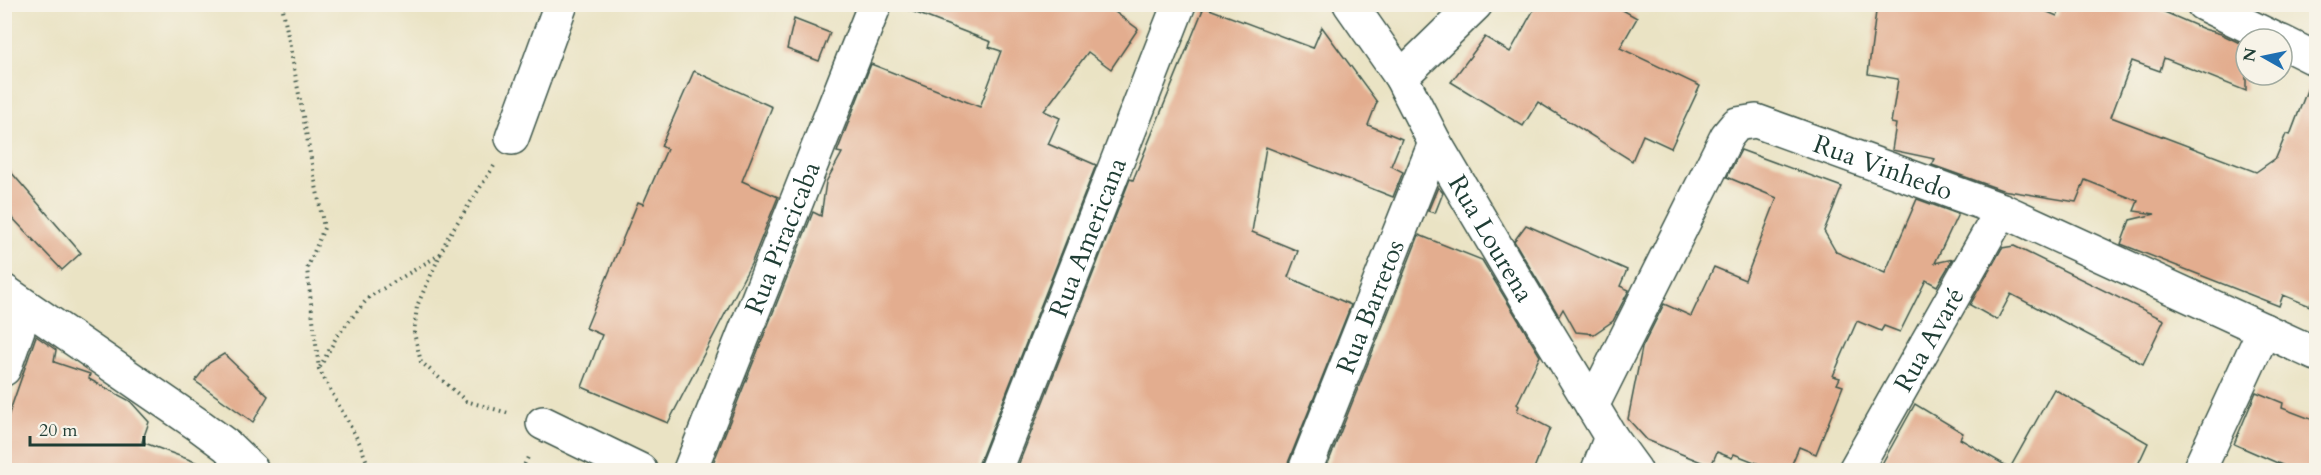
<svg xmlns="http://www.w3.org/2000/svg" width="2321" height="475" viewBox="0 0 2321 475" font-family="Cardo,serif">
	<style>
		.building { fill: #e3ad8f }
		.lines { fill: none; stroke-linecap: round; stroke-linejoin: round }
		.minor-casing { stroke: #3d564a; stroke-width: 36 }
		.path { stroke: #3d564a; stroke-width: 4; stroke-dasharray: 1.5 4.5; stroke-linecap: butt }
		.minor { stroke: #fff; stroke-width: 33 }
		.labels { text-anchor: middle; dominant-baseline: central; stroke-width: 5; stroke-linejoin: round; paint-order: stroke }
		.street-label { font-size: 26px; fill: #1f3d34; stroke: #f7f3e8 }
	</style>
	<rect width="100%" height="100%" fill="#f7f3e8"/>
	<filter id="ink" filterUnits="userSpaceOnUse"><feTurbulence type="fractalNoise" baseFrequency=".0167" numOctaves="2"/><feDisplacementMap in="SourceGraphic" scale="12" xChannelSelector="R" yChannelSelector="G"/><feConvolveMatrix kernelMatrix="1 2 1 2 8 2 1 2 1" color-interpolation-filters="sRGB"/></filter>
	<filter id="wash" filterUnits="userSpaceOnUse"><feTurbulence type="fractalNoise" baseFrequency=".008" numOctaves="4" result="noise"/><feDisplacementMap in="SourceGraphic" scale="24" xChannelSelector="R" yChannelSelector="G"/><feGaussianBlur stdDeviation="1.35" result="paint"/><feColorMatrix in="noise" values="0 0 0 0 0 0 0 0 0 0 0 0 0 0 0 0 0 1.4 0 .05"/><feComposite in="paint" operator="in"/></filter>
	<g filter="url(#wash)">
		<rect width="100%" height="100%" fill="#eae3c4"/>
		<g id="blocks">
			<!-- building -->
			<g class="building">
				<path d="M 902,4 L 1104,4 L 1138,29 L 1111,69 L 1088,52 L 1044,111 L 1060,118 L 1048,144 L 1096,165 L 979,463 L 978,471 L 710,471 L 813,212 L 821,216 L 826,182 L 842,153 L 837,152 L 871,64 L 980,107 L 1001,51 L 989,47 L 991,42 L 901,7 Z"/>
				<path d="M 1537,4 L 1612,4 L 1637,18 L 1620,48 L 1700,86 L 1671,148 L 1643,135 L 1632,161 L 1538,102 L 1523,126 L 1451,82 L 1485,37 L 1510,52 Z"/>
				<path d="M 1877,4 L 2029,4 L 2057,16 L 2062,4 L 2146,4 L 2204,29 L 2221,34 L 2246,46 L 2246,91 L 2164,58 L 2160,71 L 2132,61 L 2111,117 L 2256,172 L 2276,158 L 2286,134 L 2290,135 L 2312,77 L 2316,78 L 2316,290 L 2310,306 L 2283,295 L 2279,306 L 2121,244 L 2130,220 L 2155,214 L 2134,211 L 2138,201 L 2085,180 L 2076,202 L 2002,190 L 1932,165 L 1935,159 L 1892,150 L 1896,124 L 1891,123 L 1898,79 L 1868,74 Z"/>
				<path d="M 1204,7 L 1313,48 L 1322,27 L 1377,102 L 1368,125 L 1402,139 L 1391,166 L 1403,172 L 1393,197 L 1266,147 L 1252,232 L 1298,251 L 1288,277 L 1351,305 L 1288,463 L 1287,471 L 1016,471 L 1130,179 L 1133,180 Z"/>
				<path d="M 794,19 L 830,33 L 819,61 L 787,49 Z"/>
				<path d="M 694,71 L 772,107 L 742,181 L 778,197 L 751,264 L 668,423 L 582,387 L 602,335 L 586,328 L 638,202 L 643,204 L 667,149 L 661,146 Z"/>
				<path d="M 1741,150 L 1842,187 L 1824,231 L 1836,252 L 1885,273 L 1917,199 L 1958,214 L 1935,263 L 1953,259 L 1937,286 L 1926,280 L 1900,332 L 1884,326 L 1881,331 L 1857,321 L 1833,376 L 1840,378 L 1837,384 L 1843,386 L 1816,454 L 1799,447 L 1789,471 L 1777,471 L 1734,454 L 1732,458 L 1717,452 L 1711,466 L 1647,440 L 1628,419 L 1642,348 L 1664,304 L 1691,316 L 1714,267 L 1745,280 L 1777,198 L 1727,177 Z"/>
				<path d="M 4,164 L 81,253 L 62,270 L 4,209 Z"/>
				<path d="M 1438,187 L 1443,193 L 1435,213 L 1428,211 Z"/>
				<path d="M 1526,225 L 1627,270 L 1620,286 L 1629,290 L 1613,321 L 1594,334 L 1586,333 L 1576,332 L 1563,309 L 1559,316 L 1514,241 Z"/>
				<path d="M 1419,235 L 1482,260 L 1540,356 L 1517,404 L 1519,406 L 1517,411 L 1550,428 L 1533,471 L 1325,471 Z"/>
				<path d="M 2014,246 L 2164,320 L 2143,364 L 2011,294 L 1997,320 L 1970,305 L 2002,248 Z"/>
				<path d="M 36,336 L 56,350 L 54,362 L 90,374 L 89,379 L 130,401 L 149,422 L 142,442 L 209,467 L 209,471 L 4,471 L 4,428 Z"/>
				<path d="M 224,354 L 268,396 L 253,422 L 195,381 L 209,363 Z"/>
				<path d="M 2054,389 L 2148,443 L 2135,471 L 1878,471 L 1915,404 L 1963,433 L 1960,439 L 2010,468 Z"/>
				<path d="M 2256,392 L 2283,403 L 2282,408 L 2316,421 L 2316,471 L 2296,471 L 2234,444 Z"/>
			</g>
		</g>
	</g>
	<g filter="url(#ink)">
		<use href="#blocks" fill-opacity="0" stroke="#3d564a" stroke-width="1.5"/>
		<g class="lines">
			<defs>
				<g id="minor">
					<path id="s1" d="M 1350,4 L 1401,77 L 1435,143 L 1526,297 L 1611,437 L 1635,470"/>
					<path d="M 2203,4 L 2275,39"/>
					<path d="M 2282,42 L 2316,59"/>
					<path d="M 1401,77 L 1476,4"/>
					<path d="M 512,138 L 561,4"/>
					<path d="M 4,291 L 200,426 L 227,446 L 252,470"/>
					<path d="M 4,369 L 26,307"/>
					<path id="s2" d="M 1592,406 L 1727,136 L 1737,124 L 1756,121 L 2002,210 L 2316,354"/>
					<path d="M 543,423 L 640,470"/>
					<path id="s3" d="M 690,470 L 875,4"/>
					<path id="s4" d="M 996,470 L 1179,4"/>
					<path id="s5" d="M 1305,470 L 1435,143"/>
					<path d="M 1598,470 L 1611,437"/>
					<path id="s6" d="M 1855,470 L 2002,210"/>
					<path d="M 2199,470 L 2264,330"/>
				</g>
			</defs>
			<!-- minor casing -->
			<use href="#minor" class="minor-casing"/>
			<!-- path -->
			<g class="path">
				<path d="M 282,4 L 324,228 L 307,269 L 319,369 L 360,444 L 370,470"/>
				<path d="M 494,166 L 448,237 L 417,306 L 414,333 L 421,362 L 466,401 L 508,413"/>
				<path d="M 320,367 L 337,336 L 369,297 L 441,254"/>
				<path d="M 522,470 L 529,455"/>
			</g>
			<!-- minor -->
			<use href="#minor" class="minor"/>
		</g>
	</g>
	<g class="labels">
		<!-- street labels -->
		<g class="street-label">
			<text stroke="none"><textPath href="#s2" startOffset="472">Rua Vinhedo</textPath></text>
			<text stroke="none"><textPath href="#s3" startOffset="250">Rua Piracicaba</textPath></text>
			<text stroke="none"><textPath href="#s4" startOffset="250">Rua Americana</textPath></text>
			<text stroke="none"><textPath href="#s1" startOffset="274">Rua Lourena</textPath></text>
			<text stroke="none"><textPath href="#s5" startOffset="176">Rua Barretos</textPath></text>
			<text stroke="none"><textPath href="#s6" startOffset="150">Rua Avaré</textPath></text>
		</g>
	</g>
	<!-- margin -->
	<rect width="2321" height="475" fill="none" stroke="#f7f3e8" stroke-width="24"/>
	<!-- north arrow -->
	<g transform="translate(2264 57) rotate(279)"><circle r="28" fill="#f7f3e8" stroke="#a1aaa0" stroke-width="1.5"/>
	<path d="M0-4.5L10 22L0 15L-10 22Z" fill="#1f6fb2"/>
	<text y="-9" font-size="16" font-weight="bold" text-anchor="middle" fill="#1f3d34">N</text>
	</g>
	<!-- scale -->
	<path d="M30 436v9h114v-9" fill="none" stroke="#1f3d34" stroke-width="3"/>
	<text x="39" y="436" font-size="18" fill="#1f3d34" stroke="#f7f3e8" stroke-width="4.5" paint-order="stroke">20 m</text>
</svg>
